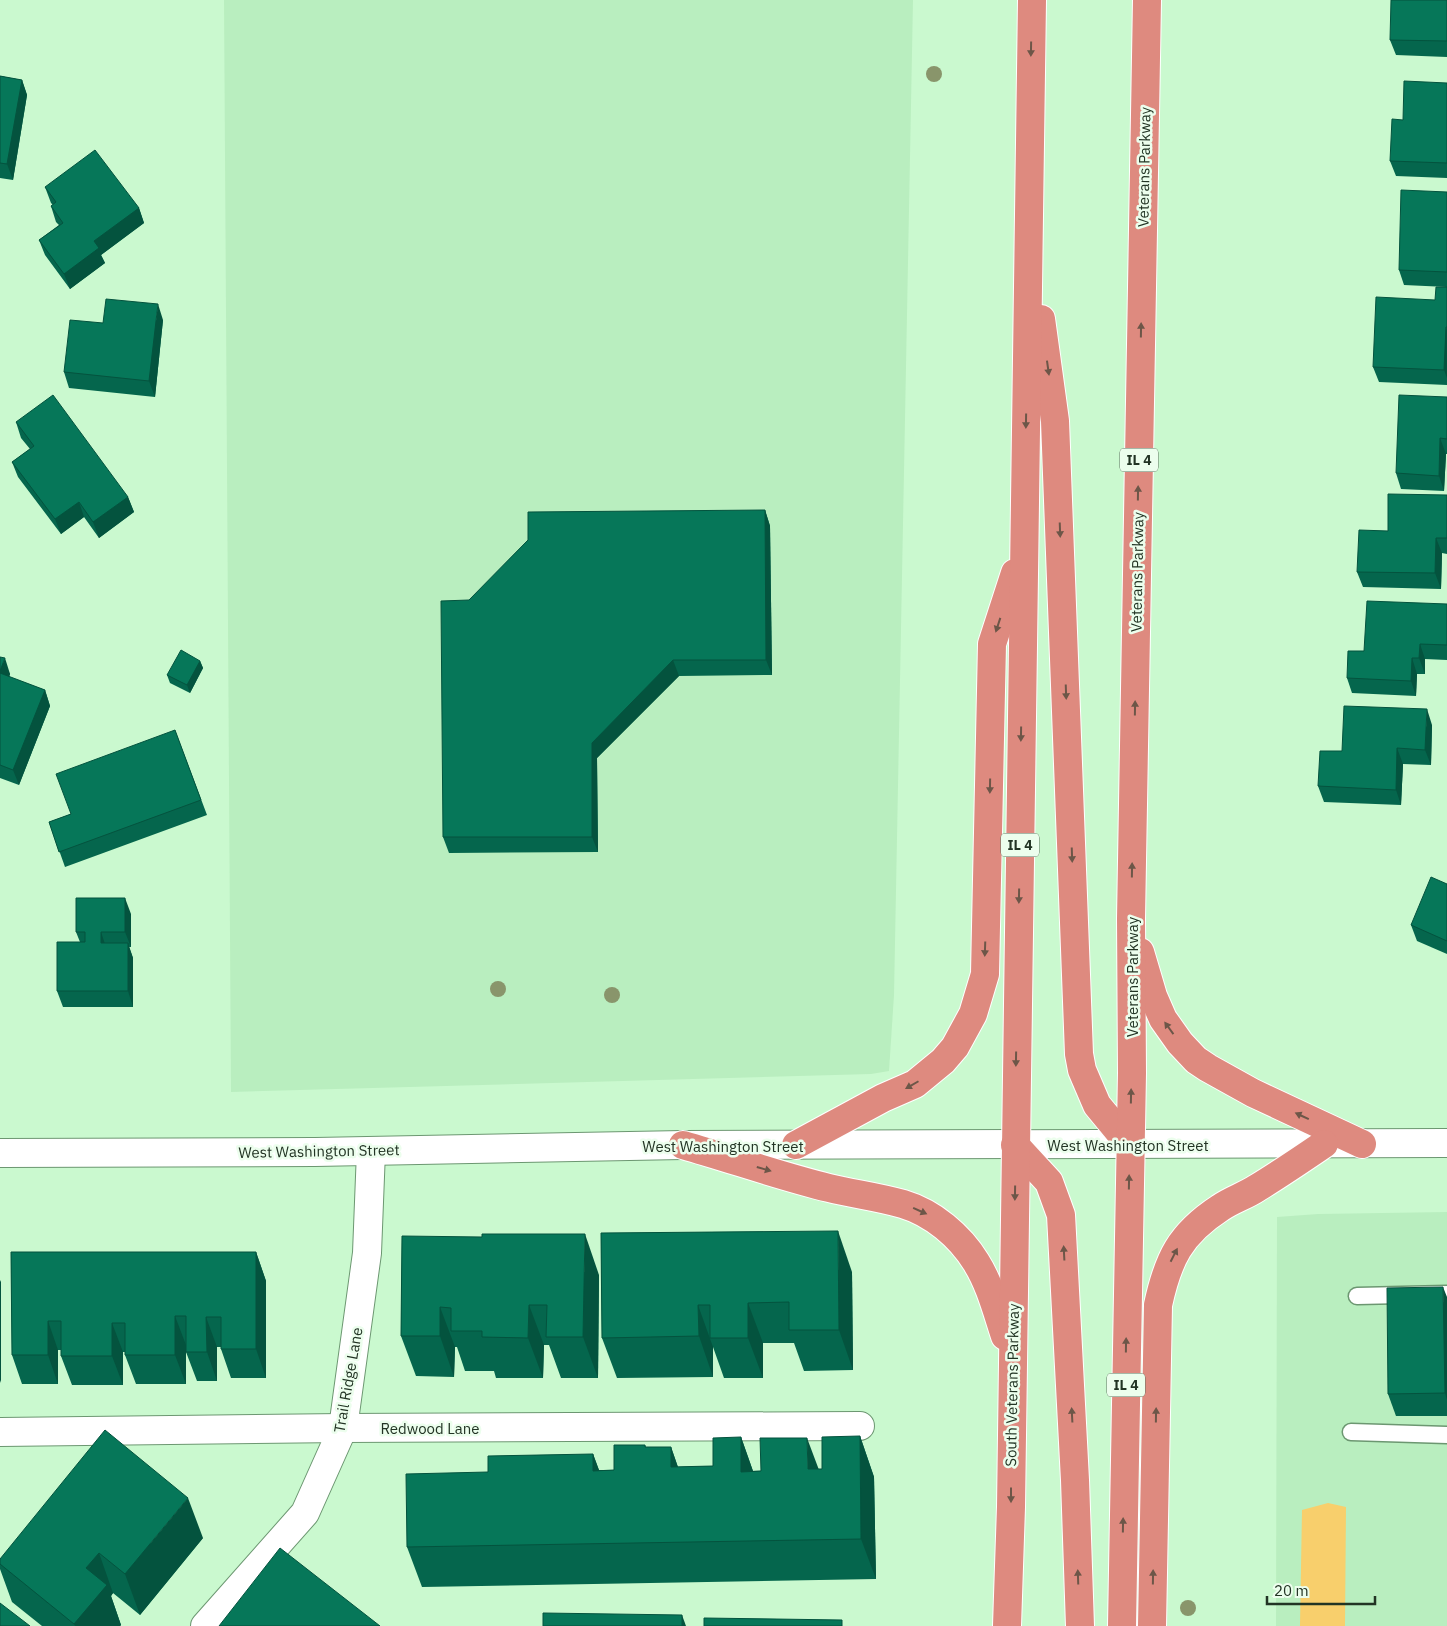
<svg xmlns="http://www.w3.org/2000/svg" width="1447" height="1626" viewBox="0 0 1447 1626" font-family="'IBM Plex Sans',sans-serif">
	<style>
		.built { fill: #b9eebf }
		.green { fill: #f8cf6c }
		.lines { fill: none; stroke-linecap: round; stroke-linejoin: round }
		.lane-casing { stroke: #6c9771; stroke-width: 19 }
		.street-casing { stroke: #6c9771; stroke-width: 30 }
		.secondary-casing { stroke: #6c9771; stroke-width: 30 }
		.highway-casing { stroke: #fff; stroke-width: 30 }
		.lane { stroke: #fff; stroke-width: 16 }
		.street { stroke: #fff; stroke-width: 28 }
		.secondary { stroke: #fff; stroke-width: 28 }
		.highway { stroke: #de8a7f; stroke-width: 28 }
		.tree { fill: #89956b }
		.wall { fill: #05664d }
		.shaded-wall { fill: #04533e }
		.building { fill: #067759; stroke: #04533e }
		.oneway { fill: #6d5648 }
		.labels { text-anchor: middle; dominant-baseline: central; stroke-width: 5; stroke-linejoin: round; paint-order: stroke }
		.shield { fill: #ecfeed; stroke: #5f7160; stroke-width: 1 }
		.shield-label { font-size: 14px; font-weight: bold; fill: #223424 }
		.street-label { font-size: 15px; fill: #223424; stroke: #ecfeed }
	</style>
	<rect width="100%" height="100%" fill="#caf9cf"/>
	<!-- built -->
	<g class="built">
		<path d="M 224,0 L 913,0 L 894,995 L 889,1071 L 871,1074 L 231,1092 Z"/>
		<path d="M 1447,1212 L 1447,1626 L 1276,1626 L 1277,1217 L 1318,1214 Z"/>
	</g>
	<!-- green -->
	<path class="green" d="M 1328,1503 L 1346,1507 L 1345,1626 L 1300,1626 L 1302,1510 Z"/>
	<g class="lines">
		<defs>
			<g id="lane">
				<path d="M 1357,1296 L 1447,1294"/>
				<path d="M 1351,1432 L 1447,1435"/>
			</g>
			<g id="street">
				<path d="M 0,1432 L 343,1428 L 860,1426"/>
				<path d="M 205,1626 L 305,1513 L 343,1428 L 367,1253 L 371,1151"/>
			</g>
			<path id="secondary" d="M 0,1153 L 315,1152 L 683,1145 L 1447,1143"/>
			<g id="highway">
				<path d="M 1041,319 L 1055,421 L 1079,1054 L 1082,1070 L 1097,1105 L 1130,1145"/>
				<path d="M 1140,952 L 1153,996 L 1163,1019 L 1180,1043 L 1196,1060 L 1208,1068 L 1253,1093 L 1362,1144"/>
				<path d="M 683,1145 C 732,1159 780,1176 829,1188 C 854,1194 879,1197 903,1204 C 933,1213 960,1236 976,1262 C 990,1284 997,1312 1005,1336"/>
				<path d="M 796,1145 L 883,1098 L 915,1084 L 943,1061 L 955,1047 L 973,1014 L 985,974 L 992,644 L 1015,573"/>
				<path d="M 1015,1145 L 1049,1182 L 1061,1215 L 1075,1480 L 1080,1626"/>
				<path d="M 1007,1626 L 1011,1507 L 1032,0"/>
				<path d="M 1122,1626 L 1132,1073 L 1131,919 L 1147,0"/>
				<path d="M 1152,1626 L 1158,1305 C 1168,1259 1180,1234 1220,1208 C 1231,1200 1245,1196 1257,1188 C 1280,1174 1302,1159 1324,1144"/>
			</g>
		</defs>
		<!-- lane casing -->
		<use href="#lane" class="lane-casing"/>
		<!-- street casing -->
		<use href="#street" class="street-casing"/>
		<!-- secondary casing -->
		<use href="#secondary" class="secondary-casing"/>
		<!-- highway casing -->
		<use href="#highway" class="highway-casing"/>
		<!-- lane -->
		<use href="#lane" class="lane"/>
		<!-- street -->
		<use href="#street" class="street"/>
		<!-- secondary -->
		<use href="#secondary" class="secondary"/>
		<!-- highway -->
		<use href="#highway" class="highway"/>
	</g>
	<!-- trees -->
	<g class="tree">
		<circle cx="934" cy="74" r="8"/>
		<circle cx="498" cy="989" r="8"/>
		<circle cx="612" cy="995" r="8"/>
		<circle cx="1188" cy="1608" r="8"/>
	</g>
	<!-- wall -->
	<g class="wall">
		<path d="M 1447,0 L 1447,57 L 1396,55 L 1390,40 Z"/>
		<path d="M 0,76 L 22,80 L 27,95 L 13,180 L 0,178 Z"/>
		<path d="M 1447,83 L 1447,178 L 1396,176 L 1390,161 Z"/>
		<path d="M 45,187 L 139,208 L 144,223 L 101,255 L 105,263 L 70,289 L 45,255 L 39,240 L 59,225 L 56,222 L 51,206 L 53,205 L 51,203 Z"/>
		<path d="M 1447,192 L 1447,287 L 1404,285 L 1399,270 Z"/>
		<path d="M 1447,287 L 1447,385 L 1379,382 L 1373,367 Z"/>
		<path d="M 163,320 L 155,397 L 69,388 L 64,372 L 103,323 Z"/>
		<path d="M 1447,397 L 1447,454 L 1446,454 L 1444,491 L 1401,489 L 1396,473 Z"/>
		<path d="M 16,422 L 128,497 L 134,512 L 99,538 L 84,517 L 61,534 L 18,477 L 12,462 L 30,449 L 21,438 Z"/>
		<path d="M 1447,495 L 1447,554 L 1442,553 L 1441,589 L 1363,587 L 1357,572 L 1388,531 Z"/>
		<path d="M 765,510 L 770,526 L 772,675 L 679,676 L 597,758 L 598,852 L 449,853 L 443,837 L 469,600 Z"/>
		<path d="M 1447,604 L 1447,660 L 1425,659 L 1425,674 L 1417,674 L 1416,696 L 1352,693 L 1347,678 L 1364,651 Z"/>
		<path d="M 0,657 L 10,674 L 9,677 L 45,690 L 50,706 L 19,785 L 0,778 Z"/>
		<path d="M 200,661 L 203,668 L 190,693 L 170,683 L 167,675 Z"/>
		<path d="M 1432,725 L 1431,765 L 1403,764 L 1401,805 L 1324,802 L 1318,786 L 1342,751 Z"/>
		<path d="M 175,730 L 207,815 L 65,867 L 49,822 L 71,814 Z"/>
		<path d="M 1447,884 L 1447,954 L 1417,941 L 1411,925 Z"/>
		<path d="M 131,914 L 131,947 L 129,947 L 133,958 L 133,1007 L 63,1007 L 57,991 L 80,942 L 76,932 Z"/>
		<path d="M 601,1233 L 852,1272 L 853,1370 L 804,1371 L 794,1343 L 763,1343 L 763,1378 L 724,1378 L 713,1347 L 713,1377 L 617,1378 L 602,1338 Z"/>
		<path d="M 402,1236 L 599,1275 L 598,1378 L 561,1378 L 549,1345 L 544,1345 L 543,1378 L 496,1378 L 494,1371 L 465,1371 L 457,1347 L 455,1347 L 454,1377 L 416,1376 L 401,1336 Z"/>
		<path d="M 11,1252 L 256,1252 L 266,1281 L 266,1378 L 231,1378 L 221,1349 L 221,1347 L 217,1347 L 217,1381 L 197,1381 L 186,1352 L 186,1345 L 186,1384 L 136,1384 L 125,1355 L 125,1352 L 123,1352 L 123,1385 L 72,1385 L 61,1356 L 61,1350 L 58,1350 L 58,1384 L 22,1384 L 12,1355 Z"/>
		<path d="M 1447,1297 L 1447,1416 L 1396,1416 L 1388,1394 Z"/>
		<path d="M 860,1436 L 874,1477 L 876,1579 L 422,1587 L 407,1547 L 593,1454 L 599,1470 L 614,1470 L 645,1445 L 646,1447 L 671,1447 L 678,1467 L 713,1466 L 741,1437 L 753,1471 L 822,1469 Z"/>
		<path d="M 203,1538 L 140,1615 L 113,1593 L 111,1596 L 121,1625 L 120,1626 L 42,1626 L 12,1602 L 0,1569 L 0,1559 Z"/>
	</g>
	<!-- shaded-wall -->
	<g class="shaded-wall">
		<path d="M 22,80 L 27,95 L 13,180 L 7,164 Z"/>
		<path d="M 139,208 L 144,223 L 101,255 L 105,263 L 70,289 L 64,274 L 94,241 Z"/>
		<path d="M 158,304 L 163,320 L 155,397 L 149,381 Z"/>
		<path d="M 1446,327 L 1447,330 L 1447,378 L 1444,370 Z"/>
		<path d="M 1440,438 L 1446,454 L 1444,491 L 1439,476 Z"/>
		<path d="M 128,497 L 134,512 L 99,538 L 93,522 Z"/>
		<path d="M 79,502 L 84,517 L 61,534 L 55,519 Z"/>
		<path d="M 765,510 L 770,526 L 772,675 L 766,660 Z"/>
		<path d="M 1436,538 L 1442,553 L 1441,589 L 1435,573 Z"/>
		<path d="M 1420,644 L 1425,659 L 1425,674 L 1419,658 Z"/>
		<path d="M 5,658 L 10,674 L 5,688 L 0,675 L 0,671 Z"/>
		<path d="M 1412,658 L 1417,674 L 1416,696 L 1411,681 Z"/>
		<path d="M 673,660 L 679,676 L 597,758 L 598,852 L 592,837 L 592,743 Z"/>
		<path d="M 200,661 L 203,668 L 190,693 L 187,685 Z"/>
		<path d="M 45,690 L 50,706 L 19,785 L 13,770 Z"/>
		<path d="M 1427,709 L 1432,725 L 1431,765 L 1425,750 Z"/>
		<path d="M 1397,748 L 1403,764 L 1401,805 L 1396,790 Z"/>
		<path d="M 125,898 L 131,914 L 131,947 L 125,932 Z"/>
		<path d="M 101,932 L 106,947 L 101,943 Z"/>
		<path d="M 128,943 L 133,958 L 133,1007 L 128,991 Z"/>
		<path d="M 838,1231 L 852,1272 L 853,1370 L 839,1330 Z"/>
		<path d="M 585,1234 L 599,1275 L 598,1378 L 583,1337 Z"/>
		<path d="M 256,1252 L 266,1281 L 266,1378 L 256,1349 Z"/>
		<path d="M 0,1280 L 1,1282 L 1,1383 L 0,1380 Z"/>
		<path d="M 1443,1287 L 1447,1297 L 1447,1400 L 1445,1393 Z"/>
		<path d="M 748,1303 L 763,1343 L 763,1378 L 748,1338 Z"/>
		<path d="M 529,1305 L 544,1345 L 543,1378 L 528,1338 Z"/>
		<path d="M 698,1305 L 713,1347 L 713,1377 L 699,1336 Z"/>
		<path d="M 440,1307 L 455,1347 L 454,1377 L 440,1336 Z"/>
		<path d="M 175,1316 L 186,1345 L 186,1384 L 175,1355 Z"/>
		<path d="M 206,1317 L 217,1347 L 217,1381 L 207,1352 Z"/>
		<path d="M 48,1321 L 58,1350 L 58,1384 L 48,1355 Z"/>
		<path d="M 112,1323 L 123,1352 L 123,1385 L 112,1356 Z"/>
		<path d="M 860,1436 L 874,1477 L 876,1579 L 861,1539 Z"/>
		<path d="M 741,1437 L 755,1477 L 741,1472 Z"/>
		<path d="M 807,1438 L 822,1478 L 808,1469 Z"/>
		<path d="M 671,1447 L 685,1488 L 671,1467 Z"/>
		<path d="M 593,1454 L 608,1495 L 593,1471 Z"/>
		<path d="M 188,1498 L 203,1538 L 140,1615 L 125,1574 Z"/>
		<path d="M 99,1553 L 113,1593 L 111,1596 L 121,1625 L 120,1626 L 75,1626 L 74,1624 L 86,1568 Z"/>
		<path d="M 682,1615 L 686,1626 L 682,1626 Z"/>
	</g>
	<!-- building -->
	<g class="building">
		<path d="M 1391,0 L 1447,0 L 1447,41 L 1390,40 Z"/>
		<path d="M 0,76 L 22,80 L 7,164 L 0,163 Z"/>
		<path d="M 1404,81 L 1447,83 L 1447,163 L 1390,161 L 1392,119 L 1403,120 Z"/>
		<path d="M 95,150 L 139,208 L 94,241 L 99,248 L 64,274 L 39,240 L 63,223 L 51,206 L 56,202 L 45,187 Z"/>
		<path d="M 1401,190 L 1447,192 L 1447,272 L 1399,270 Z"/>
		<path d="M 1436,287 L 1447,287 L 1447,327 L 1446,327 L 1444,370 L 1373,367 L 1376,297 L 1435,300 Z"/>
		<path d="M 106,299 L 158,304 L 149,381 L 64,372 L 70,320 L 103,323 Z"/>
		<path d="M 53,395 L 128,497 L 93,522 L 79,502 L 55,519 L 12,462 L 34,446 L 16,422 Z"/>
		<path d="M 1399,395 L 1447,397 L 1447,439 L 1440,438 L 1439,476 L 1396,473 Z"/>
		<path d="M 1388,494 L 1447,495 L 1447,538 L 1436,538 L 1435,573 L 1357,572 L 1359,530 L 1388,531 Z"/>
		<path d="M 765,510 L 766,660 L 673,660 L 592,743 L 592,837 L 443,837 L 441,601 L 469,600 L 528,540 L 528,512 Z"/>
		<path d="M 1367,601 L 1447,604 L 1447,645 L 1420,644 L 1419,658 L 1412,658 L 1411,681 L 1347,678 L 1348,651 L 1364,651 Z"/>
		<path d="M 181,650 L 200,661 L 187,685 L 167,675 Z"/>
		<path d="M 0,657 L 5,658 L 0,671 Z"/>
		<path d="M 0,673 L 45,690 L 13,770 L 0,765 Z"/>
		<path d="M 1344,706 L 1427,709 L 1425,750 L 1397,748 L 1396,790 L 1318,786 L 1320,751 L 1342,751 Z"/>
		<path d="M 175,730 L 201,800 L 59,852 L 49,822 L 71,814 L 56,774 Z"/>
		<path d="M 1431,877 L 1447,884 L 1447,941 L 1411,925 Z"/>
		<path d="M 76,898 L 125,898 L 125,932 L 101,932 L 101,943 L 128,943 L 128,991 L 57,991 L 57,942 L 85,942 L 85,932 L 76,932 Z"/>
		<path d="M 838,1231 L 839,1330 L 789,1330 L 789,1302 L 748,1303 L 748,1338 L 710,1338 L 710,1305 L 698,1305 L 699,1336 L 602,1338 L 601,1233 Z"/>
		<path d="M 482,1234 L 585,1234 L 583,1337 L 546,1337 L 547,1305 L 529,1305 L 528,1338 L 482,1337 L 482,1331 L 451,1331 L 451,1308 L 440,1307 L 440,1336 L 401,1336 L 402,1236 L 482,1237 Z"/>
		<path d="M 11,1252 L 256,1252 L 256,1349 L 221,1349 L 221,1317 L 206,1317 L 207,1352 L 186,1352 L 186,1316 L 175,1316 L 175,1355 L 125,1355 L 125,1323 L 112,1323 L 112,1356 L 61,1356 L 61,1321 L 48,1321 L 48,1355 L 12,1355 Z"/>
		<path d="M 1443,1287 L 1445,1393 L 1388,1394 L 1387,1288 Z"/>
		<path d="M 105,1430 L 188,1498 L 125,1574 L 99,1553 L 86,1568 L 107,1585 L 74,1624 L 0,1564 L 0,1559 Z"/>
		<path d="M 860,1436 L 861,1539 L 407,1547 L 406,1474 L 488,1472 L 488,1456 L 593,1454 L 593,1471 L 614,1470 L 614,1445 L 645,1445 L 645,1447 L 671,1447 L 671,1467 L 713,1466 L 713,1438 L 741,1437 L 741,1472 L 761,1471 L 760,1438 L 807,1438 L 808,1469 L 822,1469 L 822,1437 Z"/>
		<path d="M 280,1548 L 380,1626 L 219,1626 Z"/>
		<path d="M 0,1603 L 30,1626 L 0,1626 Z"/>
		<path d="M 543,1613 L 682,1615 L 682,1626 L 543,1626 Z"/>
		<path d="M 704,1618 L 842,1620 L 842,1626 L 704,1626 Z"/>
	</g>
	<!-- one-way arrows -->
	<defs><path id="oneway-solid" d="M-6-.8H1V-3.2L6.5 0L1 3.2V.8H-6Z" transform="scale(1.25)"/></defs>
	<g class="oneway">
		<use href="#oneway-solid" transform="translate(1031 49) rotate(91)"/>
		<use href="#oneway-solid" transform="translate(1141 330) rotate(-89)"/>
		<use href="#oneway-solid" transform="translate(1048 368) rotate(82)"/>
		<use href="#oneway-solid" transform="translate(1026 421) rotate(91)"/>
		<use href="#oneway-solid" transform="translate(1138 493) rotate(-89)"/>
		<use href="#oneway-solid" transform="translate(1060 530) rotate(88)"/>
		<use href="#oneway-solid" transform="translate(998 625) rotate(108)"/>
		<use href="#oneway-solid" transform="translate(1066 692) rotate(88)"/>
		<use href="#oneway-solid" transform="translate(1135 708) rotate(-89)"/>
		<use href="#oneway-solid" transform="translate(1021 734) rotate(91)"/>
		<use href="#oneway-solid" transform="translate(990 786) rotate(91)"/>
		<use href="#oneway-solid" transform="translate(1072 855) rotate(88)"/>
		<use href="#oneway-solid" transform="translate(1132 870) rotate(-89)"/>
		<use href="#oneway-solid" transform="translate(1019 896) rotate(91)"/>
		<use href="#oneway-solid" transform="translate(985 949) rotate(92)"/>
		<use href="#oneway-solid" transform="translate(1169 1028) rotate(-126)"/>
		<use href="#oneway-solid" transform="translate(1016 1059) rotate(91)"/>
		<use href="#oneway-solid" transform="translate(912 1085) rotate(150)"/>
		<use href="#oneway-solid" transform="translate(1131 1096) rotate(-89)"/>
		<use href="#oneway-solid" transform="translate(1302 1116) rotate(-155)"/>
		<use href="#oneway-solid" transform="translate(764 1169) rotate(16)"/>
		<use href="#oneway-solid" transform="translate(1129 1182) rotate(-89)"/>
		<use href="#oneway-solid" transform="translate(1015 1193) rotate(91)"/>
		<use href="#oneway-solid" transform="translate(920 1211) rotate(24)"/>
		<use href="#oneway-solid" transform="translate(1064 1253) rotate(-93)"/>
		<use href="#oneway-solid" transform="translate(1174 1255) rotate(-63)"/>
		<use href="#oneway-solid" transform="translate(1126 1345) rotate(-89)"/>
		<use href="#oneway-solid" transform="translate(1072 1415) rotate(-93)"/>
		<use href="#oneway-solid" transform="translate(1156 1415) rotate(-89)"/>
		<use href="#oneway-solid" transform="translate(1011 1495) rotate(90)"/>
		<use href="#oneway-solid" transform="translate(1123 1525) rotate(-89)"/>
		<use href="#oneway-solid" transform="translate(1078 1577) rotate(-92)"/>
		<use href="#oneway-solid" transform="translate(1153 1577) rotate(-89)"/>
	</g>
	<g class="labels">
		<!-- shield labels -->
		<g class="shield">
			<rect x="1120" y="448.5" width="38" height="23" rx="4"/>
			<rect x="1001" y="833.5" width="38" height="23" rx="4"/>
			<rect x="1107" y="1373.5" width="38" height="23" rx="4"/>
		</g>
		<g class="shield-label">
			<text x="1139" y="460">IL 4</text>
			<text x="1020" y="845">IL 4</text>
			<text x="1126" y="1385">IL 4</text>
		</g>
		<!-- street labels -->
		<g class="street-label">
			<text transform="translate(1144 167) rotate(-89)">Veterans Parkway</text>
			<text transform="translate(1137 572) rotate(-89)">Veterans Parkway</text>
			<text transform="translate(1132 977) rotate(-90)">Veterans Parkway</text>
			<text x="1128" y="1145">West Washington Street</text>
			<text x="723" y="1146">West Washington Street</text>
			<text transform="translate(319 1151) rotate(-1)">West Washington Street</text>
			<text transform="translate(348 1380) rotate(-80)">Trail Ridge Lane</text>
			<text transform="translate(1012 1385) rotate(-89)">South Veterans Parkway</text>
			<text x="430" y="1428">Redwood Lane</text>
		</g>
	</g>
	<!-- scale -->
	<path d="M1267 1596v8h108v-8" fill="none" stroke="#223424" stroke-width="2.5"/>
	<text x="1274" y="1596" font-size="15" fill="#223424" stroke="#ecfeed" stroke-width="4" paint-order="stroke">20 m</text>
</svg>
